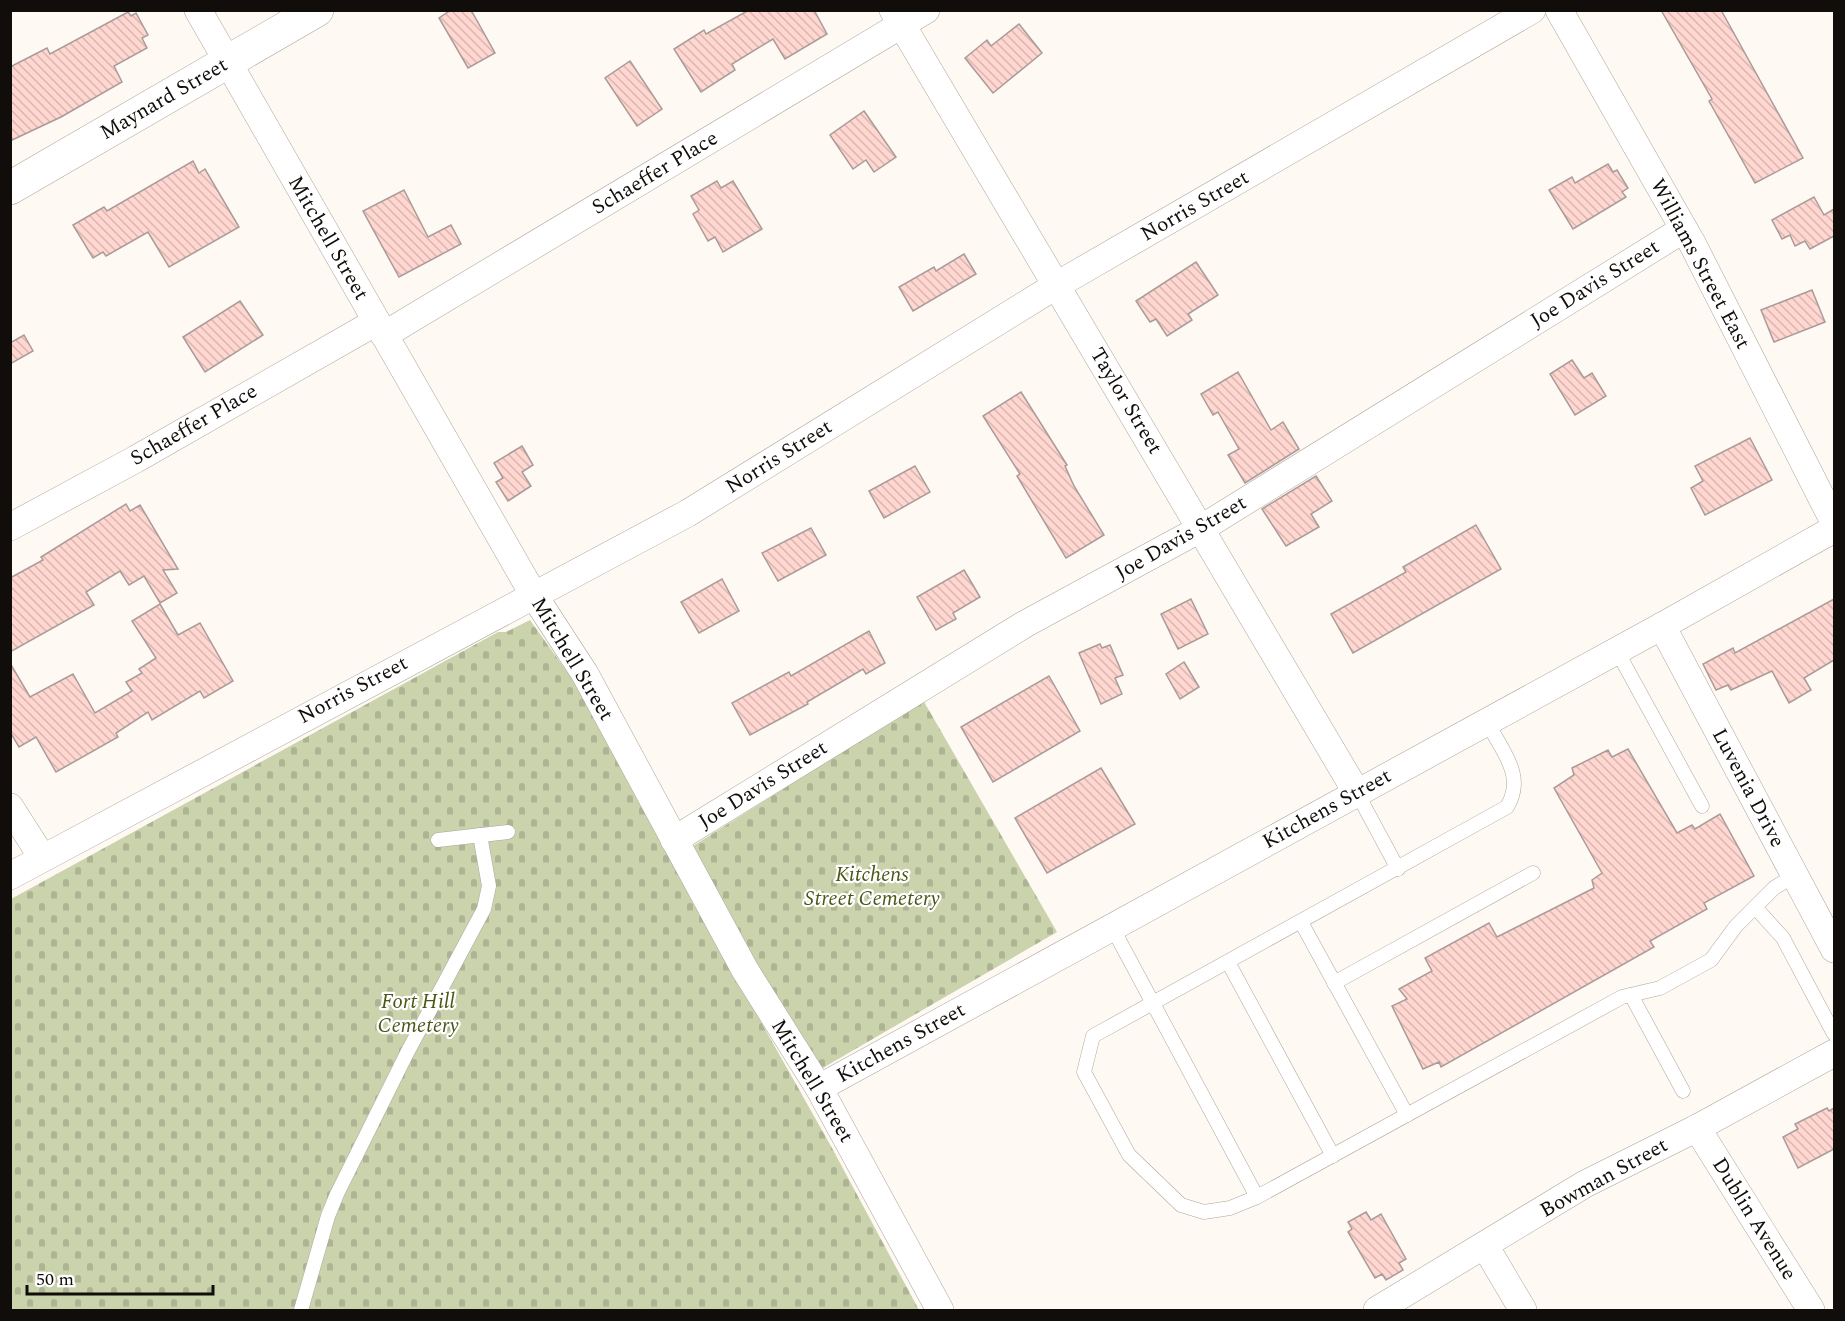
<svg xmlns="http://www.w3.org/2000/svg" width="1845" height="1321" viewBox="0 0 1845 1321" font-family="Spectral,serif">
	<style>
		.cemetery { fill: url(#cemetery-stones) }
		.building { fill: url(#building-back-hatch); stroke: #a99b99; stroke-width: 1.5 }
		.lines { fill: none; stroke-linecap: round; stroke-linejoin: round }
		.lane-casing { stroke: #aea59c; stroke-width: 15 }
		.street-casing { stroke: #aea59c; stroke-width: 28 }
		.secondary-casing { stroke: #aea59c; stroke-width: 34 }
		.lane { stroke: #fff; stroke-width: 14 }
		.street { stroke: #fff; stroke-width: 27 }
		.secondary { stroke: #fff; stroke-width: 33 }
		.labels { text-anchor: middle; dominant-baseline: central; stroke-width: 4.5; stroke-linejoin: round; paint-order: stroke }
		.street-label { font-size: 21px; fill: #100d0a; stroke: #fff }
		.park-label { font-size: 21px; font-style: italic; fill: #4c5615; stroke: #fff }
	</style>
	<defs>
		<pattern id="cemetery-stones" width="16" height="16" patternUnits="userSpaceOnUse" patternTransform="scale(1.5)"><rect width="16" height="16" fill="#cbd3ad"/><path d="M2 7V4a2 2 0 0 1 4 0v3zM10 15v-3a2 2 0 0 1 4 0v3z" fill="#adb494"/></pattern>
		<pattern id="building-back-hatch" width="6" height="6" patternUnits="userSpaceOnUse" patternTransform="scale(1.5)"><rect width="6" height="6" fill="#ffd6d0"/><path d="M-1 5l2 2M0 0l6 6M5-1l2 2" fill="none" stroke="#dab6b1"/></pattern>
	</defs>
	<rect width="100%" height="100%" fill="#fff9f3"/>
	<!-- cemetery -->
	<g class="cemetery">
		<path d="M 530,620 L 575,683 L 699,912 L 832,1148 L 919,1310 L 11,1310 L 11,899 L 498,632 L 506,632 Z"/>
		<path d="M 923,700 L 1057,932 L 821,1069 L 716,904 L 693,846 Z"/>
	</g>
	<!-- building -->
	<g class="building">
		<path d="M 451,10 L 471,10 L 495,53 L 468,68 L 439,18 Z"/>
		<path d="M 749,10 L 814,10 L 827,34 L 785,59 L 773,39 L 732,64 L 735,70 L 701,92 L 674,49 L 704,30 L 706,34 Z"/>
		<path d="M 1661,10 L 1721,10 L 1803,158 L 1755,183 L 1709,101 L 1712,99 Z"/>
		<path d="M 128,12 L 131,16 L 136,13 L 148,35 L 142,38 L 147,48 L 114,66 L 122,82 L 61,117 L 10,141 L 10,67 L 47,48 L 50,54 Z"/>
		<path d="M 1019,24 L 1042,53 L 993,93 L 965,58 L 987,40 L 991,46 Z"/>
		<path d="M 630,61 L 662,109 L 637,126 L 605,78 Z"/>
		<path d="M 864,111 L 896,157 L 874,172 L 866,160 L 853,169 L 830,135 Z"/>
		<path d="M 193,161 L 199,173 L 205,169 L 239,227 L 169,267 L 148,232 L 106,256 L 103,252 L 93,258 L 73,225 L 104,207 L 107,211 Z"/>
		<path d="M 1608,164 L 1613,172 L 1617,170 L 1628,188 L 1622,192 L 1626,197 L 1573,229 L 1549,190 L 1572,177 L 1575,183 Z"/>
		<path d="M 717,181 L 721,188 L 733,181 L 762,229 L 723,252 L 715,237 L 708,241 L 693,214 L 699,210 L 691,196 Z"/>
		<path d="M 404,190 L 428,237 L 451,225 L 461,244 L 399,277 L 363,211 Z"/>
		<path d="M 1814,197 L 1824,215 L 1834,209 L 1834,236 L 1810,249 L 1805,241 L 1795,246 L 1790,235 L 1782,239 L 1772,220 Z"/>
		<path d="M 964,254 L 976,274 L 913,311 L 899,287 L 934,267 L 936,271 Z"/>
		<path d="M 1196,262 L 1218,295 L 1188,314 L 1192,320 L 1167,336 L 1156,319 L 1150,322 L 1136,301 Z"/>
		<path d="M 1812,290 L 1825,322 L 1774,342 L 1761,310 Z"/>
		<path d="M 240,301 L 263,335 L 205,372 L 183,337 Z"/>
		<path d="M 24,335 L 33,351 L 10,364 L 10,343 Z"/>
		<path d="M 1572,360 L 1584,378 L 1592,373 L 1606,396 L 1575,415 L 1550,374 Z"/>
		<path d="M 1238,372 L 1271,430 L 1283,422 L 1299,449 L 1245,483 L 1228,455 L 1239,449 L 1218,412 L 1213,415 L 1201,394 Z"/>
		<path d="M 1021,392 L 1067,465 L 1065,466 L 1074,486 L 1104,535 L 1066,558 L 1017,476 L 1020,474 L 983,416 Z"/>
		<path d="M 1750,438 L 1772,480 L 1705,515 L 1691,488 L 1703,481 L 1695,466 Z"/>
		<path d="M 522,446 L 533,465 L 522,472 L 531,486 L 508,501 L 496,482 L 503,478 L 494,463 Z"/>
		<path d="M 915,466 L 930,492 L 884,518 L 869,491 Z"/>
		<path d="M 1316,476 L 1332,501 L 1311,514 L 1319,527 L 1286,546 L 1262,509 Z"/>
		<path d="M 126,504 L 130,511 L 140,505 L 178,569 L 163,570 L 177,593 L 160,603 L 144,576 L 129,585 L 120,571 L 86,592 L 94,605 L 10,652 L 10,578 L 43,560 L 41,557 Z"/>
		<path d="M 1476,525 L 1501,569 L 1353,653 L 1331,614 L 1406,572 L 1403,567 Z"/>
		<path d="M 811,528 L 826,555 L 778,581 L 762,553 Z"/>
		<path d="M 964,570 L 980,597 L 953,613 L 956,619 L 936,630 L 917,597 Z"/>
		<path d="M 722,579 L 739,611 L 699,633 L 681,602 Z"/>
		<path d="M 1191,599 L 1208,634 L 1178,649 L 1161,614 Z"/>
		<path d="M 1834,599 L 1834,660 L 1804,678 L 1811,690 L 1789,703 L 1772,671 L 1731,690 L 1728,685 L 1716,690 L 1703,664 L 1733,648 L 1735,653 Z"/>
		<path d="M 160,604 L 178,635 L 200,623 L 233,681 L 204,698 L 200,691 L 152,720 L 148,712 L 116,733 L 118,737 L 56,772 L 36,737 L 19,747 L 10,732 L 10,663 L 30,697 L 73,674 L 95,713 L 132,691 L 126,682 L 142,673 L 139,669 L 156,658 L 132,621 Z"/>
		<path d="M 869,631 L 885,663 L 866,674 L 863,669 L 807,702 L 808,704 L 750,735 L 732,703 L 789,672 L 791,676 Z"/>
		<path d="M 1100,644 L 1102,648 L 1110,645 L 1123,675 L 1115,678 L 1122,694 L 1101,704 L 1079,653 Z"/>
		<path d="M 1184,662 L 1199,687 L 1180,699 L 1166,674 Z"/>
		<path d="M 1049,676 L 1080,731 L 993,782 L 961,727 Z"/>
		<path d="M 1628,749 L 1677,833 L 1692,825 L 1695,829 L 1720,814 L 1754,876 L 1704,903 L 1707,909 L 1650,941 L 1654,947 L 1441,1067 L 1439,1062 L 1423,1069 L 1392,1006 L 1407,999 L 1399,989 L 1432,971 L 1425,958 L 1489,923 L 1497,937 L 1594,888 L 1592,880 L 1602,873 L 1554,788 L 1574,775 L 1572,768 L 1608,750 L 1612,757 Z"/>
		<path d="M 1101,768 L 1135,824 L 1047,873 L 1015,818 Z"/>
		<path d="M 1827,1108 L 1829,1111 L 1834,1108 L 1834,1149 L 1798,1168 L 1783,1137 L 1798,1129 L 1795,1124 Z"/>
		<path d="M 1366,1212 L 1371,1220 L 1381,1214 L 1406,1259 L 1399,1263 L 1403,1270 L 1386,1280 L 1382,1274 L 1375,1278 L 1348,1232 L 1352,1229 L 1348,1222 Z"/>
	</g>
	<g class="lines">
		<defs>
			<g id="lane">
				<path d="M 1617,651 L 1702,806"/>
				<path d="M 1357,793 L 1398,869"/>
				<path d="M 438,840 L 508,832"/>
				<path d="M 1755,907 L 1783,938 L 1834,1034"/>
				<path d="M 1301,922 L 1407,1115"/>
				<path d="M 1112,927 L 1257,1197 L 1622,997 L 1660,988 L 1711,960 L 1736,926 L 1774,888 L 1795,875"/>
				<path d="M 1228,962 L 1333,1156"/>
				<path d="M 1334,983 L 1533,873"/>
				<path d="M 1631,995 L 1683,1091"/>
				<path d="M 1257,1197 L 1230,1208 L 1204,1212 L 1181,1205 L 1129,1155 L 1084,1072 L 1093,1036 L 1507,807 C 1526,776 1502,751 1487,722"/>
				<path d="M 301,1310 L 328,1216 L 337,1194 L 407,1053 L 484,909 L 489,886 L 480,835"/>
			</g>
			<g id="street">
				<path d="M 198,10 L 533,594 L 585,674 L 745,970 L 819,1088 L 940,1310"/>
				<path d="M 893,10 L 1357,793"/>
				<path d="M 1559,10 L 1693,245 L 1834,522"/>
				<path d="M 384,335 L 926,10"/>
				<path d="M 10,527 L 136,459 L 376,322"/>
				<path d="M 1662,626 L 1834,949"/>
				<path d="M 10,807 L 42,857"/>
				<path d="M 674,840 L 1025,624 L 1202,528 L 1684,229"/>
				<path d="M 10,876 L 688,513 L 1057,285 L 1532,10"/>
				<path d="M 819,1088 L 1662,626 L 1834,529"/>
				<path d="M 1697,1128 L 1811,1310"/>
				<path d="M 1485,1246 L 1523,1310"/>
				<path d="M 1377,1310 L 1585,1184 L 1697,1128 L 1834,1053"/>
			</g>
			<path id="secondary" d="M 10,188 L 317,10"/>
		</defs>
		<!-- lane casing -->
		<use href="#lane" class="lane-casing"/>
		<!-- street casing -->
		<use href="#street" class="street-casing"/>
		<!-- secondary casing -->
		<use href="#secondary" class="secondary-casing"/>
		<!-- lane -->
		<use href="#lane" class="lane"/>
		<!-- street -->
		<use href="#street" class="street"/>
		<!-- secondary -->
		<use href="#secondary" class="secondary"/>
	</g>
	<g class="labels">
		<!-- street labels -->
		<g class="street-label">
			<text transform="translate(164 99) rotate(-30)">Maynard Street</text>
			<text transform="translate(655 173) rotate(-31)">Schaeffer Place</text>
			<text transform="translate(1195 206) rotate(-30)">Norris Street</text>
			<text transform="translate(328 238) rotate(60)">Mitchell Street</text>
			<text transform="translate(1700 264) rotate(62)">Williams Street East</text>
			<text transform="translate(1595 284) rotate(-32)">Joe Davis Street</text>
			<text transform="translate(1126 401) rotate(59)">Taylor Street</text>
			<text transform="translate(194 425) rotate(-30)">Schaeffer Place</text>
			<text transform="translate(779 457) rotate(-32)">Norris Street</text>
			<text transform="translate(1181 538) rotate(-30)">Joe Davis Street</text>
			<text transform="translate(572 659) rotate(59)">Mitchell Street</text>
			<text transform="translate(353 690) rotate(-28)">Norris Street</text>
			<text transform="translate(763 785) rotate(-32)">Joe Davis Street</text>
			<text transform="translate(1748 788) rotate(62)">Luvenia Drive</text>
			<text transform="translate(1327 809) rotate(-29)">Kitchens Street</text>
			<text transform="translate(901 1043) rotate(-29)">Kitchens Street</text>
			<text transform="translate(812 1081) rotate(59)">Mitchell Street</text>
			<text transform="translate(1604 1178) rotate(-29)">Bowman Street</text>
			<text transform="translate(1754 1219) rotate(58)">Dublin Avenue</text>
		</g>
		<!-- park labels -->
		<g class="park-label">
			<text x="872" y="875">Kitchens<tspan x="872" dy="24">Street Cemetery</tspan></text>
			<text x="418" y="1002">Fort Hill<tspan x="418" dy="24">Cemetery</tspan></text>
		</g>
	</g>
	<!-- border -->
	<rect width="1845" height="1321" fill="none" stroke="#100d0a" stroke-width="24"/>
	<!-- scale -->
	<path d="M27 1285v9h186v-9" fill="none" stroke="#100d0a" stroke-width="3"/>
	<text x="36" y="1285" font-size="18" fill="#100d0a" stroke="#ffffff" stroke-width="4.5" paint-order="stroke">50 m</text>
</svg>
